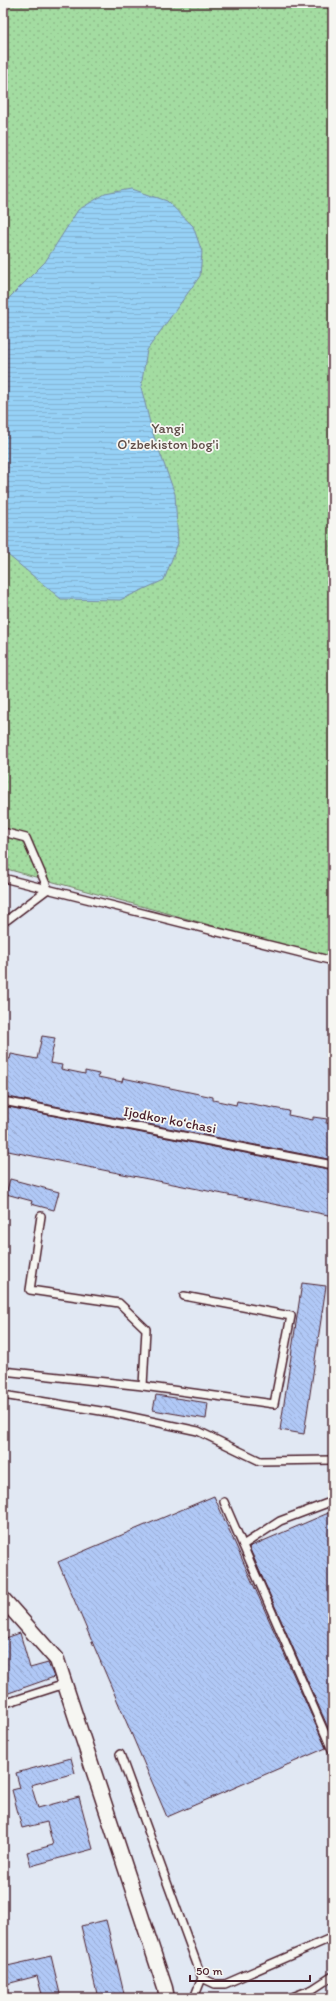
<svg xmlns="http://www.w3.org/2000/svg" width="336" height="2001" viewBox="0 0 336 2001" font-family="Itim,sans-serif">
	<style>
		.grass { fill: url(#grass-dots); stroke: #767e66 }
		.water { fill: url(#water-rules); stroke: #788aa5 }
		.building { fill: url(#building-back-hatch); stroke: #4a1f2b }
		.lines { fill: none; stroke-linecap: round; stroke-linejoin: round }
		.service-casing { stroke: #4a1f2b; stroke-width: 10 }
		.minor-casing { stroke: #4a1f2b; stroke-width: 17 }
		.service { stroke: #f6f6f2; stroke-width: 7 }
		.minor { stroke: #f6f6f2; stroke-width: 14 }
		.labels { text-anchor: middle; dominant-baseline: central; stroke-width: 3.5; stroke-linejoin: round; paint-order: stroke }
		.park-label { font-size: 14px; fill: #604e48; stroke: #f6f6f2 }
		.street-label { font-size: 14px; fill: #4a1f2b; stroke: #f6f6f2 }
	</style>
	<defs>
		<pattern id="grass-dots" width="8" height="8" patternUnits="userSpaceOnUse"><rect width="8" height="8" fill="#a3dca1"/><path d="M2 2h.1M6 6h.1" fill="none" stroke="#8ebc8b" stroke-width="1.8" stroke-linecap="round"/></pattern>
		<pattern id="water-rules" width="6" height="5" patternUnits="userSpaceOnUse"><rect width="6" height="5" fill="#96d1f6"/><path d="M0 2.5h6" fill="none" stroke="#83b3d3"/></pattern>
		<pattern id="building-back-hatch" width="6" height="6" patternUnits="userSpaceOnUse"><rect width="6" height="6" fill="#b0c8f6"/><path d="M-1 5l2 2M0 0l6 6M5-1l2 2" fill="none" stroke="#99abd3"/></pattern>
	</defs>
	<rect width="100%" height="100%" fill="#e1e8f3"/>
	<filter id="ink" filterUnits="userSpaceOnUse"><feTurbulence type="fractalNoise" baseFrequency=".025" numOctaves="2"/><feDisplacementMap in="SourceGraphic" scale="8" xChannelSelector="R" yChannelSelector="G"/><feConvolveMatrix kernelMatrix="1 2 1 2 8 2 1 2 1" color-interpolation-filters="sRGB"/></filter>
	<g filter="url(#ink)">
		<!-- grass -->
		<path class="grass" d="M 3,3 L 333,3 L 333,959 L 3,868 Z"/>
		<!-- water -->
		<path class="water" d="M 132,189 L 167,201 L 193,226 L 202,252 L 200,276 L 147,350 L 141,387 L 152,431 L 175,494 L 178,543 L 164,580 L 120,600 L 61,599 L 3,551 L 3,304 L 45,262 L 78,210 L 105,194 Z"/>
		<!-- building -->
		<g class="building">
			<path d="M 42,1036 L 55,1038 L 50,1063 L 62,1065 L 61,1069 L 85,1074 L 85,1071 L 99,1074 L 98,1077 L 122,1082 L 123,1078 L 213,1097 L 213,1100 L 236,1105 L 237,1101 L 289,1111 L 288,1115 L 313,1120 L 313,1117 L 327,1119 L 326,1123 L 333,1124 L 333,1160 L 3,1096 L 3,1058 L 10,1059 L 11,1054 L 37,1059 Z"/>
			<path d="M 3,1106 L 333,1170 L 333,1216 L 3,1150 Z"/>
			<path d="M 10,1179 L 59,1192 L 54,1210 L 31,1204 L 32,1201 L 6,1194 Z"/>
			<path d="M 302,1283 L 326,1286 L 304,1434 L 280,1430 Z"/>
			<path d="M 156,1395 L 208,1403 L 206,1419 L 153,1410 Z"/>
			<path d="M 214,1496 L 326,1748 L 167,1817 L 58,1562 Z"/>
			<path d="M 333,1511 L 333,1739 L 249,1547 Z"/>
			<path d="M 20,1633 L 30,1668 L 48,1663 L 54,1677 L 3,1695 L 3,1639 Z"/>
			<path d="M 71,1758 L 75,1773 L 31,1785 L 38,1808 L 79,1797 L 93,1849 L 31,1866 L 27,1852 L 53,1845 L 47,1822 L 22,1828 L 12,1790 L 20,1788 L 16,1773 Z"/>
			<path d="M 106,1920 L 117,1964 L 125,1998 L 98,1998 L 81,1926 Z"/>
			<path d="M 51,1956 L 61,1998 L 43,1998 L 37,1976 L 3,1985 L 3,1967 Z"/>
		</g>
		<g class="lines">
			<defs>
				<g id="service">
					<path d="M 3,832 L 26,838 L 48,889 L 7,920 L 3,919"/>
					<path d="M 3,878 L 333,961"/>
					<path d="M 3,1101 L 333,1165"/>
					<path d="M 41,1216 L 30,1290 L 119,1303 L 146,1329 L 143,1386"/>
					<path d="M 3,1371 L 143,1386 L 274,1404 L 291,1316 L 184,1296"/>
					<path d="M 3,1395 L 113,1413 L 198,1431 L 260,1461 L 333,1460"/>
					<path d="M 224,1502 L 333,1752"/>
					<path d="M 243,1545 L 280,1521 L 333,1501"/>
					<path d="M 3,1704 L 65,1684"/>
					<path d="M 120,1754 L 202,1978 L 194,1998"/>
					<path d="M 202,1978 L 215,1984 L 225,1984 L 333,1937"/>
					<path d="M 290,1998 L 313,1989 L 333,1976"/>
				</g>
				<path id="minor" d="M 3,1599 L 57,1660 L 165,1988 L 167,1998"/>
			</defs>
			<!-- service casing -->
			<use href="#service" class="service-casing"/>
			<!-- minor casing -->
			<use href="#minor" class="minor-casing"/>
			<!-- service -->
			<use href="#service" class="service"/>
			<!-- minor -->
			<use href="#minor" class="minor"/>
		</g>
	</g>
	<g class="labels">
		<!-- park labels -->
		<g class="park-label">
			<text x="168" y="428">Yangi<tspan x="168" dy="16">O'zbekiston bog'i</tspan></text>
		</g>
		<!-- street labels -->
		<g class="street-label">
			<text transform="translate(170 1120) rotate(11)">Ijodkor koʻchasi</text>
		</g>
	</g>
	<!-- margin -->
	<rect width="336" height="2001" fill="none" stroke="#f6f6f2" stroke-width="16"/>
	<rect x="8" y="8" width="320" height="1985" fill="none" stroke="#4a1f2b" stroke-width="1.5" filter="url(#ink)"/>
	<!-- scale -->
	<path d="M190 1975v6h120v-6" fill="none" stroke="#4a1f2b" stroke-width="2"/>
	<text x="196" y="1975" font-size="12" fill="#4a1f2b" stroke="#f6f6f2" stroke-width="3" paint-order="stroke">50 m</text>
</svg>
